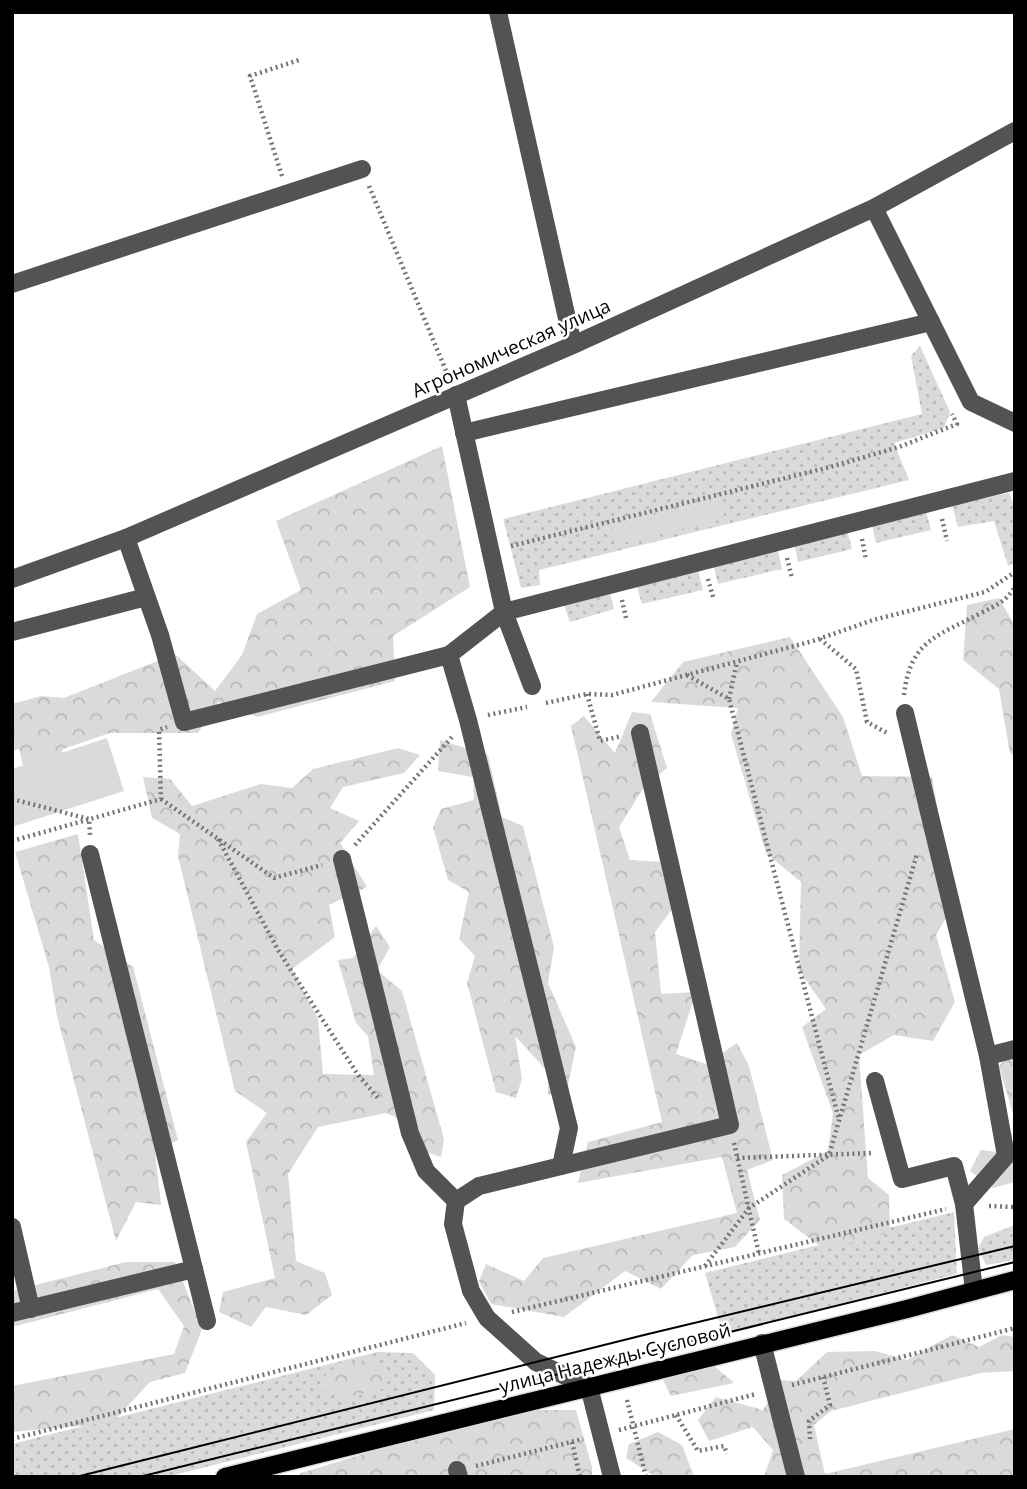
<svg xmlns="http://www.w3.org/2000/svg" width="1027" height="1489" viewBox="0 0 1027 1489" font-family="'Open Sans',sans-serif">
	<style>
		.grass { fill: url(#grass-dots) }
		.forest { fill: url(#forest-crowns) }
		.park { fill: #dadada }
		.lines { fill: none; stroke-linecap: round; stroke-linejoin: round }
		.major-casing { stroke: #dbdbdb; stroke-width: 21 }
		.path { stroke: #757575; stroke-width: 4.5; stroke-dasharray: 2 3.5; stroke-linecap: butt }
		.minor { stroke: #535353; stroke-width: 18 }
		.major { stroke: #000; stroke-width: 18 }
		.tram { stroke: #000; stroke-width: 2 }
		.labels { text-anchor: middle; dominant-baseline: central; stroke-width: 5; stroke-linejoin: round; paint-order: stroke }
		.street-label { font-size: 19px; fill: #000; stroke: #fff }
	</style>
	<defs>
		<pattern id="grass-dots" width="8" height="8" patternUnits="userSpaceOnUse" patternTransform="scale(1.75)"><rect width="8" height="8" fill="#dadada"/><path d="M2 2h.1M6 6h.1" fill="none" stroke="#b9b9b9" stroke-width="1.8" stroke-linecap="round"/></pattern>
		<pattern id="forest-crowns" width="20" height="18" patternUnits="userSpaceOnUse" patternTransform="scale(1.75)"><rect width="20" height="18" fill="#dadada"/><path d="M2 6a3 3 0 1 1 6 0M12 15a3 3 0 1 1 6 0" fill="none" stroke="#b9b9b9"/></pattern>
	</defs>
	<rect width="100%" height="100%" fill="#fff"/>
	<!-- grass -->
	<g class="grass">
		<path d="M 920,346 L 950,412 L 944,428 L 894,443 L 909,480 L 539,570 L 540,585 L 521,588 L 503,519 L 922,414 L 911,356 Z"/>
		<path d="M 1009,493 L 1015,508 L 1015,562 L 1008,566 L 994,521 L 958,527 L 952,505 Z"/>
		<path d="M 926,511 L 931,530 L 876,543 L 872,525 Z"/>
		<path d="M 847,530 L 852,549 L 798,562 L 794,543 Z"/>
		<path d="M 777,547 L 782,569 L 718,584 L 713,563 Z"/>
		<path d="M 697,567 L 703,590 L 642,604 L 636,583 Z"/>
		<path d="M 610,593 L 614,609 L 570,622 L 564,605 Z"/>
		<path d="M 954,1212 L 957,1274 L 723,1334 L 705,1273 Z"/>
		<path d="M 1015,1225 L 1015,1260 L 986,1265 L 978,1249 L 984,1237 Z"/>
		<path d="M 377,1352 L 413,1353 L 435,1375 L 434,1410 L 166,1477 L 12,1477 L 12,1444 Z"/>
	</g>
	<!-- forest -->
	<g class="forest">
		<path d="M 442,446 L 470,587 L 393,636 L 395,681 L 257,717 L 218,702 L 198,733 L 110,733 L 63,749 L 50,791 L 28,786 L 19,749 L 12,751 L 12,704 L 41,696 L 64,698 L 175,654 L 215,691 L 242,655 L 257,614 L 301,590 L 276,521 Z"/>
		<path d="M 999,598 L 1015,626 L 1015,756 L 1010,753 L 999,689 L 963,660 L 967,605 Z"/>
		<path d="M 790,637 L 843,717 L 862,776 L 932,777 L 954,904 L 936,935 L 955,1002 L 933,1041 L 894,1035 L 859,1055 L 868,1178 L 889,1195 L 890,1232 L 825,1250 L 784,1219 L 782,1175 L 828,1151 L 833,1113 L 802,1027 L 826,1009 L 799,970 L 801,882 L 766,853 L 731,734 L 738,708 L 651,702 L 683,662 Z"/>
		<path d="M 632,712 L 650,714 L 667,768 L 644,787 L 619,827 L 630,860 L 663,862 L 673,908 L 655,932 L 661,994 L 696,992 L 676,1054 L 706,1064 L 737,1043 L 749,1066 L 773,1160 L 747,1170 L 760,1220 L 735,1247 L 693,1255 L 661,1289 L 625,1271 L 564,1317 L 491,1304 L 479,1281 L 486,1264 L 524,1281 L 543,1258 L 737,1213 L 722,1157 L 578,1183 L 588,1142 L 662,1122 L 571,726 L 584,716 L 615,753 Z"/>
		<path d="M 440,740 L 488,755 L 502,817 L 523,826 L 554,947 L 548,983 L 576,1047 L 565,1099 L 548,1094 L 548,1072 L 515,1036 L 522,1079 L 516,1098 L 496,1092 L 467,983 L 475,956 L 459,939 L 469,892 L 448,880 L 433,827 L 441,809 L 474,800 L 473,777 L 438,771 Z"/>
		<path d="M 398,748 L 420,755 L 404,773 L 343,787 L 330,808 L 359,821 L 340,843 L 367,887 L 329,905 L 335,937 L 292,969 L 318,1019 L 323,1074 L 374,1075 L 368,1036 L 356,1023 L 338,960 L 353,958 L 376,926 L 390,947 L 377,970 L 402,991 L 444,1139 L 441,1157 L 426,1152 L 418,1127 L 386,1113 L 318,1127 L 288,1174 L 296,1261 L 325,1273 L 332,1295 L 306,1315 L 266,1307 L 251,1327 L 219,1312 L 223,1292 L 275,1278 L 246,1142 L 267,1113 L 235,1091 L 178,856 L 180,834 L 152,818 L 143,777 L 170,779 L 192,806 L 261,784 L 292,788 L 313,769 Z"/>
		<path d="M 78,834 L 94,940 L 133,967 L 178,1140 L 155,1152 L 161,1205 L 136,1202 L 116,1241 L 57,1016 L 49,967 L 15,852 Z"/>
		<path d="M 1015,1049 L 1015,1121 L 999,1066 Z"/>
		<path d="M 981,1150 L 1015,1154 L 1015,1182 L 993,1188 L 970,1171 Z"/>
		<path d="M 126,1262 L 175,1262 L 202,1329 L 185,1373 L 150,1382 L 112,1423 L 12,1432 L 12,1386 L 174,1354 L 184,1326 L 158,1289 L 12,1327 L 12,1291 Z"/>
		<path d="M 952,1335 L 979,1347 L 1002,1335 L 1015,1337 L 1015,1371 L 980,1373 L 831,1411 L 814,1425 L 825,1474 L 1015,1429 L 1015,1477 L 764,1477 L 773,1450 L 753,1427 L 709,1441 L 698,1420 L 716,1397 L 763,1410 L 781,1380 L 796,1381 L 827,1352 L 875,1351 L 907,1360 Z"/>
		<path d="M 375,1357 L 387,1371 L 383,1389 L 340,1399 L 320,1387 L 328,1371 Z"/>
		<path d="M 713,1365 L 734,1383 L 671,1396 L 663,1380 Z"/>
		<path d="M 531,1410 L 576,1410 L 592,1467 L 592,1477 L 297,1477 L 301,1473 L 416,1438 Z"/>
		<path d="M 658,1432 L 682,1445 L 694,1477 L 656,1477 L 626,1458 L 629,1444 Z"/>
	</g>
	<!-- park -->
	<g class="park">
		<path d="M 720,498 L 725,519 L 615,545 L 611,525 Z"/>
		<path d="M 107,738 L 124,791 L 12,827 L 12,769 Z"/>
	</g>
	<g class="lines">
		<defs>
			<path id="major" d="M 225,1477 L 907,1309 L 1015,1280"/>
		</defs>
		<!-- major casing -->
		<use href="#major" class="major-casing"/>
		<!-- path -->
		<g class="path">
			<path d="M 282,176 L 250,76 L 299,60"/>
			<path d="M 369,186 L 449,378"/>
			<path d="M 942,519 L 947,541"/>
			<path d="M 862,539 L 866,560"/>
			<path d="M 511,546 L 830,467 L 899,447 L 957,424 L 952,414"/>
			<path d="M 787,558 L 792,578"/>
			<path d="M 708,579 L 713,597"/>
			<path d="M 622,600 L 626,618"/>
			<path d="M 820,639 L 856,669 L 867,722 L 889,734"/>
			<path d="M 687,675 L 729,699 L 839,1120"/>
			<path d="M 587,694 L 600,741 L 622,736"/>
			<path d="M 904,695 C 910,640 938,636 981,613 C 997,605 1005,602 1015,587"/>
			<path d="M 729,699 L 737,662"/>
			<path d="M 546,703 L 587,694 L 612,695 L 813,641 L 873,620 L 985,592 L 1015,572"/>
			<path d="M 488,715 L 527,707"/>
			<path d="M 12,799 L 89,819 L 90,835"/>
			<path d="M 161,799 L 274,878 L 322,865"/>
			<path d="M 218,839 L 278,950 L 358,1075 L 379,1099"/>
			<path d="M 12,841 L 161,799 L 159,730 L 167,727"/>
			<path d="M 355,845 L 452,737"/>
			<path d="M 734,1143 L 759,1254"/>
			<path d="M 737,1158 L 873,1153"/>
			<path d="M 989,1206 L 1015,1207"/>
			<path d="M 705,1266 L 749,1208 L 829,1155 L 917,854"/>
			<path d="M 512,1312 L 946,1209"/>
			<path d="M 792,1385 L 1015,1328"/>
			<path d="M 627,1400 L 646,1477"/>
			<path d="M 676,1415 L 698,1451 L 724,1446 L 727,1454"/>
			<path d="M 619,1430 L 756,1394"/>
			<path d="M 12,1439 L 466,1323"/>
			<path d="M 810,1439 L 809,1421 L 830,1405 L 823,1377"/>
			<path d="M 572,1442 L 580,1477"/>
			<path d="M 476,1466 L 583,1439"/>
		</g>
		<!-- minor -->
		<g class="minor">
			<path d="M 498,12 L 573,345"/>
			<path d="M 874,208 L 971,402 L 1015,423"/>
			<path d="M 12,284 L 362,169"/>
			<path d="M 464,433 L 931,322"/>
			<path d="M 126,538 L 160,635 L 184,722 L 449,655 L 504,612 L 456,395"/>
			<path d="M 12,579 L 126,538 L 573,345 L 874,208 L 1015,131"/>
			<path d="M 12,632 L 146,597"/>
			<path d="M 449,655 L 468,720 L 569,1128 L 561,1166 L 479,1186 L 456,1201"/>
			<path d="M 532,686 L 504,612 L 1015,481"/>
			<path d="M 905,713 L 988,1056 L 1006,1156 L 964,1204 L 974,1291"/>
			<path d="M 342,859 L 410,1133 L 426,1171 L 456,1201"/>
			<path d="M 988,1056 L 1015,1049"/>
			<path d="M 875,1081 L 902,1179 L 954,1166 L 964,1204"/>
			<path d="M 561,1166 L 730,1125 L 640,733"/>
			<path d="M 456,1201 L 453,1224 L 471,1291 L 487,1318 L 536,1362 L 589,1387 L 612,1477"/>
			<path d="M 12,1227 L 31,1309"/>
			<path d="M 194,1269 L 207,1321"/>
			<path d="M 12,1313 L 194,1269 L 90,854"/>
			<path d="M 762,1343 L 796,1477"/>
			<path d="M 457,1470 L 459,1477"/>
		</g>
		<!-- major -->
		<use href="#major" class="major"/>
		<!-- tram -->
		<g class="tram">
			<path d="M 76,1477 L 644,1335 L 1015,1246"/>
			<path d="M 139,1477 L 1015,1262"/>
		</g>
	</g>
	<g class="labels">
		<!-- street labels -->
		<g class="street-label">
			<text transform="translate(511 348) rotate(-24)">Агрономическая улица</text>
			<text transform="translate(615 1358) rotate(-14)">улица Надежды Сусловой</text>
		</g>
	</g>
	<!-- border -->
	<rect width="1027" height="1489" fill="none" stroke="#000000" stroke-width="28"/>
</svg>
